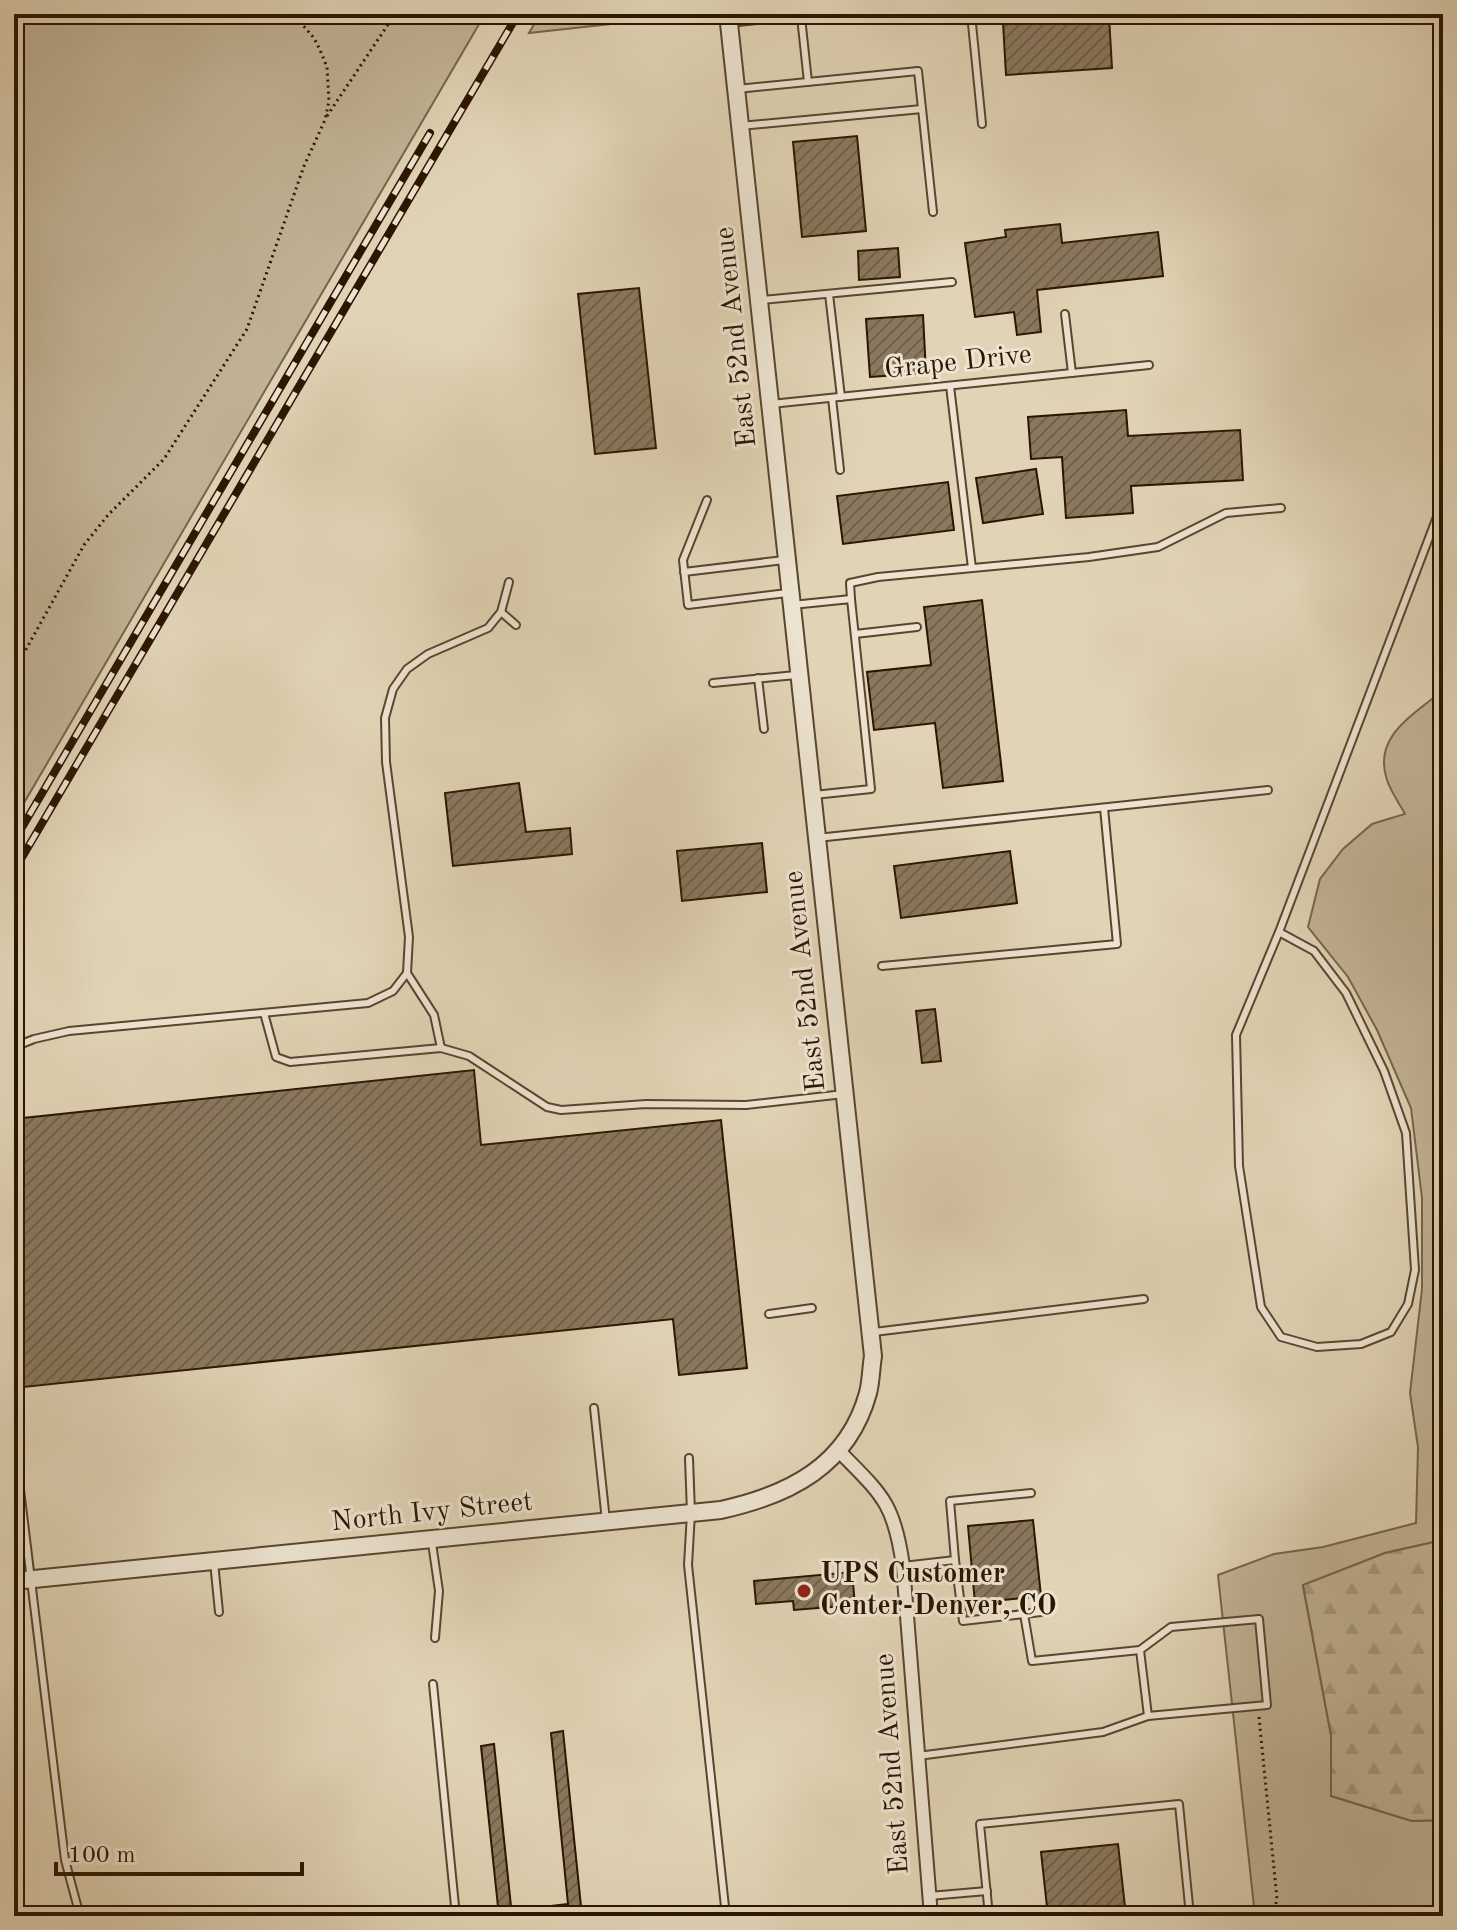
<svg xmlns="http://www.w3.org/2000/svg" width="1457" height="1930" viewBox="0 0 1457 1930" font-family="'Old Standard TT',serif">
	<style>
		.grass { fill: #c2b497; stroke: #77644c; stroke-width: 2 }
		.forest { fill: url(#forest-firs); stroke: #77644c; stroke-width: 2 }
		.building { fill: url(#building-hatch); stroke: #2c1501; stroke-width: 2 }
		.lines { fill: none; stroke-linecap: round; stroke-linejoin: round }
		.service-casing { stroke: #59452e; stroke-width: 10 }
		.minor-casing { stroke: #59452e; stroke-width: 16 }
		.tertiary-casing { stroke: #59452e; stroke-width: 20 }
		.path { stroke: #2c1501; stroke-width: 3; stroke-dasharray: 2 4; stroke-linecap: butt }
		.service { stroke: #ece3d0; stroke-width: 6 }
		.minor { stroke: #ece3d0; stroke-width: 12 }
		.tertiary { stroke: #ece3d0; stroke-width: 16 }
		.rail-casing { stroke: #2c1501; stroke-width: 8 }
		.rail { stroke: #ece3d0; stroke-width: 5; stroke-dasharray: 15; stroke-linecap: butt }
		.poi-dot { fill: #8f2418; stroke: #ece3d0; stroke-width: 3 }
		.labels { text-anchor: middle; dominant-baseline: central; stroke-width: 6; stroke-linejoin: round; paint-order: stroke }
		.street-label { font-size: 28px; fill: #2c1501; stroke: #ece3d0 }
		.poi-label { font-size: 28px; font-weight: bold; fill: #2c1501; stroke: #ece3d0; text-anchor: start }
	</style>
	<defs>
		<pattern id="forest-firs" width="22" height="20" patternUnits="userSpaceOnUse" patternTransform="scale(2)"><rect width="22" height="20" fill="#c2b497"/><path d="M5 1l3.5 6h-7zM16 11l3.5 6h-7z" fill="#a79a80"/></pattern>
		<pattern id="building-hatch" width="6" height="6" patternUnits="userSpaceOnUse" patternTransform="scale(2)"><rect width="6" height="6" fill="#8a785f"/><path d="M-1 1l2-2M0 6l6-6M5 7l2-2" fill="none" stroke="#71614c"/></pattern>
	</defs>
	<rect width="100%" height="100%" fill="#e1d4b6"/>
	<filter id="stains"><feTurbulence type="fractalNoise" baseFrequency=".0025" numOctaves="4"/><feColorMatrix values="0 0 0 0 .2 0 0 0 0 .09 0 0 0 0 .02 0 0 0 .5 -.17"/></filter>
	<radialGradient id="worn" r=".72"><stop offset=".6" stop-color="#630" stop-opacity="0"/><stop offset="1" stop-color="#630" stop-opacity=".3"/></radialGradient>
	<!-- grass -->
	<g class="grass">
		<path d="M 14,14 L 485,14 L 14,820 Z"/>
		<path d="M 540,14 L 702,14 L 529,33 Z"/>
		<path d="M 1443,690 L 1443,1540 L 1385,1553 L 1303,1586 L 1331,1735 L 1331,1796 L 1412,1821 L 1443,1820 L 1443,1916 L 1255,1916 L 1218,1575 L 1274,1554 L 1323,1547 L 1416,1523 L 1418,1447 L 1410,1393 L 1422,1289 L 1422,1198 L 1411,1108 L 1377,1030 L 1348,977 L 1308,927 L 1320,879 L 1343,849 L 1372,824 L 1405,814 C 1399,803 1391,792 1387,780 C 1372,736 1414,715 1443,690 Z"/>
	</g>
	<!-- forest -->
	<path class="forest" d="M 1443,1540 L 1443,1820 L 1412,1821 L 1331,1796 L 1331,1735 L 1303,1585 L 1385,1553 Z"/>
	<!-- building -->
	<g class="building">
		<path d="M 1109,16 L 1112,68 L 1006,75 L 1003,22 Z"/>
		<path d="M 857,136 L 866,231 L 802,237 L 793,142 Z"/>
		<path d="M 1060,224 L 1062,243 L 1158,232 L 1163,276 L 1037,290 L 1041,332 L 1017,335 L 1014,312 L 975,317 L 965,243 L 1006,237 L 1005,230 Z"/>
		<path d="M 898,248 L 900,277 L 859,280 L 858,251 Z"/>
		<path d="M 639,288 L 656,448 L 595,454 L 578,294 Z"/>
		<path d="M 923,315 L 926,373 L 870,377 L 866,319 Z"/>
		<path d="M 1126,410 L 1128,436 L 1240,430 L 1243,480 L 1131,486 L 1133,513 L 1066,518 L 1062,457 L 1031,459 L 1028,417 Z"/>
		<path d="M 1036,469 L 1043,514 L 983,523 L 976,478 Z"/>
		<path d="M 948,482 L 954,530 L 843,544 L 837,496 Z"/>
		<path d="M 982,600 L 1003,781 L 943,788 L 935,723 L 874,730 L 867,672 L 931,665 L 924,607 Z"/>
		<path d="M 519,783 L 526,832 L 570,828 L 572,854 L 453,866 L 445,793 Z"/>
		<path d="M 762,843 L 767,892 L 682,901 L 677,851 Z"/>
		<path d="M 1010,851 L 1017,903 L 901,918 L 894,866 Z"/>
		<path d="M 935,1009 L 941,1061 L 922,1063 L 916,1011 Z"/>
		<path d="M 474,1070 L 481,1145 L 721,1120 L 747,1368 L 679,1375 L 673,1319 L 14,1388 L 14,1119 Z"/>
		<path d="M 1033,1520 L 1041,1596 L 975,1603 L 968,1526 Z"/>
		<path d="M 852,1572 L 855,1605 L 794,1610 L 793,1601 L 756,1604 L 754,1581 Z"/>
		<path d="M 563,1731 L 582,1916 L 543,1916 L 543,1907 L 568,1904 L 551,1733 Z"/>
		<path d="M 494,1744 L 512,1916 L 499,1916 L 481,1746 Z"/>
		<path d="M 1118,1844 L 1126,1916 L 1048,1916 L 1041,1852 Z"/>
	</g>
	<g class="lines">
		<defs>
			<g id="service">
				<path d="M 971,14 L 982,124"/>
				<path d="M 801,17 L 808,82"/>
				<path d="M 729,23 L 812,14"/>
				<path d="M 737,89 L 918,71 L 933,212"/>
				<path d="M 740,126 L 922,109"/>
				<path d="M 829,294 L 841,397"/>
				<path d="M 761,300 L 952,282"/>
				<path d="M 1065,314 L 1072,373"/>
				<path d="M 950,386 L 972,568"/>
				<path d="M 832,398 L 840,470"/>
				<path d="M 771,404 L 1149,365"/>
				<path d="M 707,500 L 683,560 L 688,605 L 787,593"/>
				<path d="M 684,572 L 784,560"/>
				<path d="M 851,599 L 850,583 L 878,577 L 1089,557 L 1158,547 L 1226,513 L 1281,508"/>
				<path d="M 792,605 L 851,599 L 871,789 L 814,795"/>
				<path d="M 501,612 L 516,625"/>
				<path d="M 855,634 L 917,627"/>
				<path d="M 758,678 L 764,729"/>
				<path d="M 713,683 L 796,675"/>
				<path d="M 817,838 L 1268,790"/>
				<path d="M 1279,932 L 1314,951 L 1346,993 L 1384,1071 L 1406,1133 L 1415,1270 L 1408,1304 L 1391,1332 L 1361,1344 L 1317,1347 L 1281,1337 L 1261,1307 L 1239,1166 L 1236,1035 L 1279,932 L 1443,501"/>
				<path d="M 882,966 L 1117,944 L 1104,808"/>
				<path d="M 407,973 L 434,1015 L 441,1048"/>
				<path d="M 264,1013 L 276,1057 L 290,1062 L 441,1048 L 469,1056 L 547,1107 L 561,1110 L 646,1104 L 746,1105 L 844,1094"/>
				<path d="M 14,1047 L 34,1039 L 69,1031 L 368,1003 L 393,991 L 407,973 L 409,937 L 386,762 L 385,718 L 393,689 L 407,669 L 428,654 L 488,628 L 501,612 L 509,582"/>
				<path d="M 769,1314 L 812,1308"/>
				<path d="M 874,1332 L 1144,1299"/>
				<path d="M 594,1408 L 606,1521"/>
				<path d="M 689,1458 L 691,1513 L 688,1565 L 726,1916"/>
				<path d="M 14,1463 L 18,1473 L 65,1860 L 80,1916"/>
				<path d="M 432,1543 L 439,1591 L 435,1638"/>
				<path d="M 955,1560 L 950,1501 L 1031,1493"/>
				<path d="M 214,1562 L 219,1612"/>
				<path d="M 903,1566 L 955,1560 L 963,1621 L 1041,1612"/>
				<path d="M 1140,1650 L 1148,1716"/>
				<path d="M 433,1684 L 456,1916"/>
				<path d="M 918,1756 L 1103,1732 L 1148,1716 L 1267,1705 L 1259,1619 L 1171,1627 L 1140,1650 L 1032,1661 L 1024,1614"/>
				<path d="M 929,1896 L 987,1891"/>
				<path d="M 989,1916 L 980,1824 L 1179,1804 L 1190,1916"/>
			</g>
			<path id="minor" d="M 838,1450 C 882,1495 894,1502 903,1566 L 931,1916"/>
			<path id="tertiary" d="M 14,1581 L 721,1510 C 789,1495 848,1466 868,1393 C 871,1382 871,1368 873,1356 L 728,14"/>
		</defs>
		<!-- service casing -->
		<use href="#service" class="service-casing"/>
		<!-- minor casing -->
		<use href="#minor" class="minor-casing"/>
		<!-- tertiary casing -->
		<use href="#tertiary" class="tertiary-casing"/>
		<!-- path -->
		<g class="path">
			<path d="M 327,116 L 395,14"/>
			<path d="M 14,671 L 84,545 L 108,515 L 164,459 L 247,329 L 304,166 L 325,120 L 329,101 L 327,67 L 320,50 L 314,38 L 293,14"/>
			<path d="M 1259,1717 L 1277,1899 L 1273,1916"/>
		</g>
		<!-- service -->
		<use href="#service" class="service"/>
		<!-- minor -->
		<use href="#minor" class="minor"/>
		<!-- tertiary -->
		<use href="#tertiary" class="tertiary"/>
		<defs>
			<g id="rail">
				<path d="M 14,841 L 430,133"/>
				<path d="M 14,871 L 518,14"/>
			</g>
		</defs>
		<!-- rail casing -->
		<use href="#rail" class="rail-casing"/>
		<!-- rail -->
		<use href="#rail" class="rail"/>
	</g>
	<!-- markers -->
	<circle class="poi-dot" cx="804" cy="1591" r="8"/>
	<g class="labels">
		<!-- street labels -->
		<g class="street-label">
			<text transform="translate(737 337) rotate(-96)">East 52nd Avenue</text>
			<text transform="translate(958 363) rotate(-6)">Grape Drive</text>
			<text transform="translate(806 981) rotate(-96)">East 52nd Avenue</text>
			<text transform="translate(432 1513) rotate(-6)">North Ivy Street</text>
			<text transform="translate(893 1764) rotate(-94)">East 52nd Avenue</text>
		</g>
		<!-- poi labels -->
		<g class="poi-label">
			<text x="820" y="1575">UPS Customer<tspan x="820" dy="32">Center-Denver, CO</tspan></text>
		</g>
	</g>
	<!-- margin -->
	<rect width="1457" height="1930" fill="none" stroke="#e1d4b6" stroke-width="48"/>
	<rect x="16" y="16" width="1425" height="1898" fill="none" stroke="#2c1501" stroke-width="4"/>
	<rect x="24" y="24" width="1409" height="1882" fill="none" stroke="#2c1501" stroke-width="2"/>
	<!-- scale -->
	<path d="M56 1862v12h246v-12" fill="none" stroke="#2c1501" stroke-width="4"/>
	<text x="68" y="1862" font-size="24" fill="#2c1501" stroke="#ece3d0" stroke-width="6" paint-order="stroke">100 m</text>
	<rect width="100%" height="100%" filter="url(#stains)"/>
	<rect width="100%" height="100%" fill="url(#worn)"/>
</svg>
